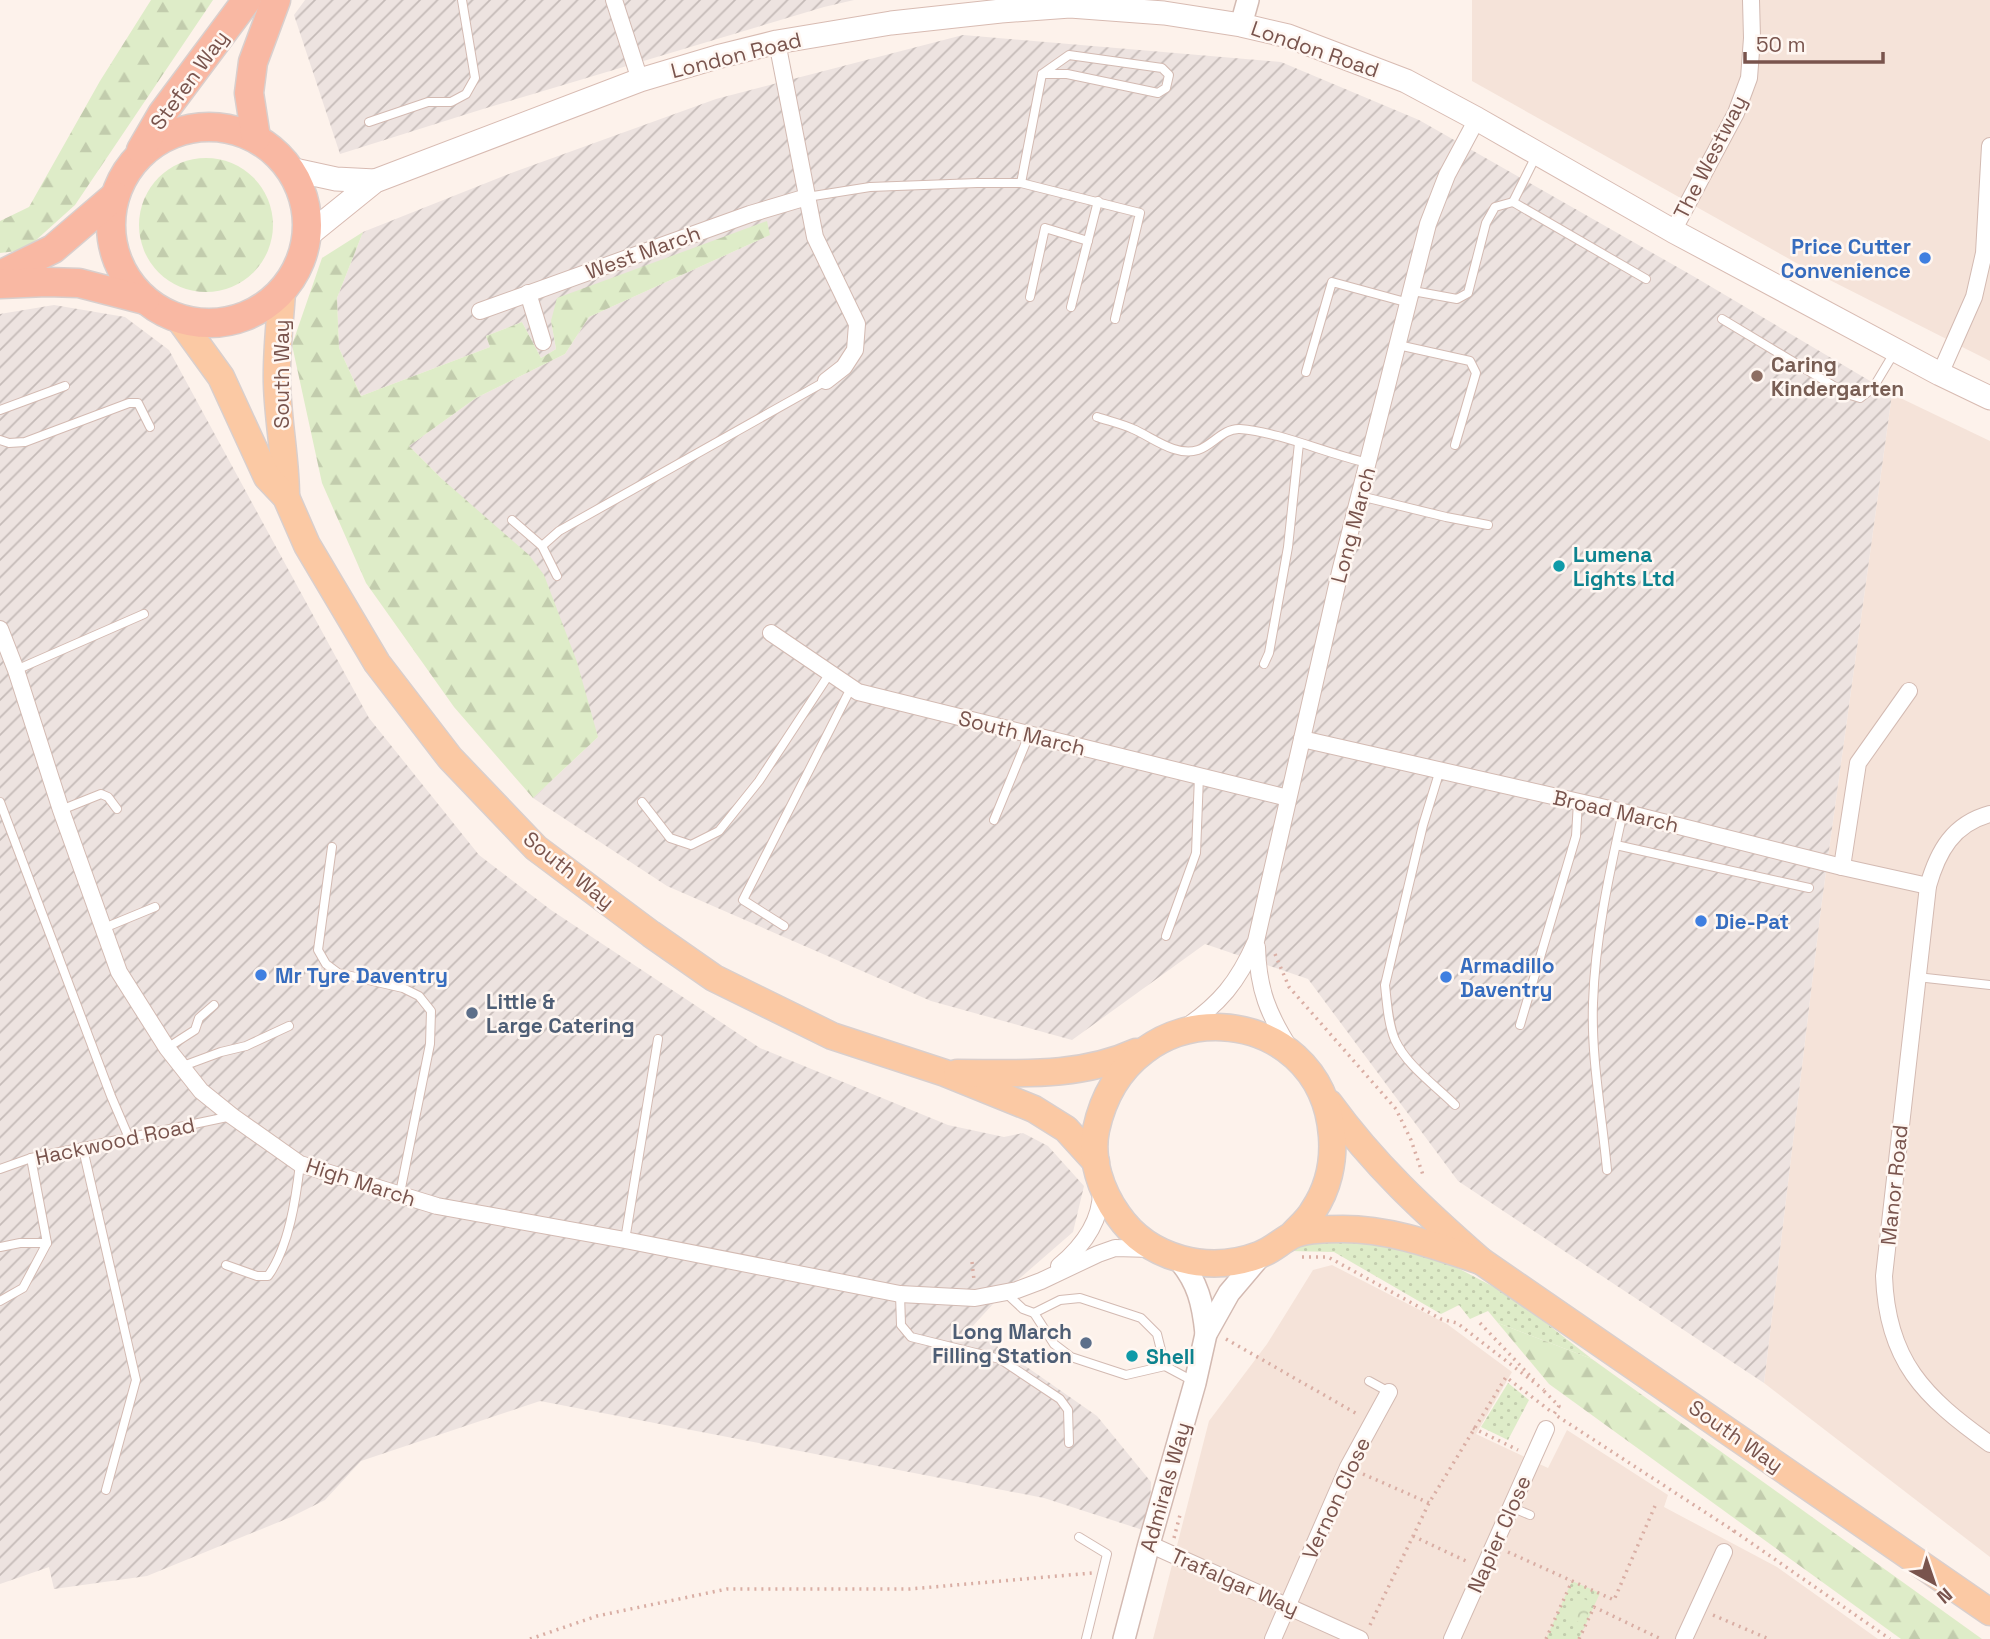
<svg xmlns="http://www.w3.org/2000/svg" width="1990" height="1639" viewBox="0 0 1990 1639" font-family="'Space Grotesk',sans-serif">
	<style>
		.residential { fill: #f5e3d9 }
		.industrial { fill: url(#industrial-furrows) }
		.grass { fill: url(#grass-dots) }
		.forest { fill: url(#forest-firs) }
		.park { fill: url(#park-crowns) }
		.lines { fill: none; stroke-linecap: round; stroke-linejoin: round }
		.service-casing { stroke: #d3bab2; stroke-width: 10 }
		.minor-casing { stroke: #d3bab2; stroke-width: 18 }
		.tertiary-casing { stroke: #d3bab2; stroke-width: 24 }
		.secondary-casing { stroke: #d8bbb2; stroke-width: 25 }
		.primary-casing { stroke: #d9cfcd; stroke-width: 29 }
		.trunk-casing { stroke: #d9cfcd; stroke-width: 31 }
		.path { stroke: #d9aea4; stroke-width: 3.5; stroke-dasharray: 2 5; stroke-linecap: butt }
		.service { stroke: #fff; stroke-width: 8 }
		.minor { stroke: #fff; stroke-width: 16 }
		.tertiary { stroke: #fff; stroke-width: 21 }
		.secondary { stroke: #fff; stroke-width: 23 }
		.primary { stroke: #fbc9a4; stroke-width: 26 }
		.trunk { stroke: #f9b8a3; stroke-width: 28 }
		.shop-dot { fill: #3f7fe0; stroke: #fff7f2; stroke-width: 2.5 }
		.education-dot { fill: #8d6e63; stroke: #fff7f2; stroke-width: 2.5 }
		.culture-dot { fill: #0f9aa8; stroke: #fff7f2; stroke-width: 2.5 }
		.service-dot { fill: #5c6f8a; stroke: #fff7f2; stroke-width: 2.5 }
		.labels { text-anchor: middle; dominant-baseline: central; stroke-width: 5; stroke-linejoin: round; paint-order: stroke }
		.street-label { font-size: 21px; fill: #79544d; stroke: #fff7f2 }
		.shop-label { font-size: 21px; font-weight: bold; fill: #366cbe; stroke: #fff7f2; text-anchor: start }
		.education-label { font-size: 21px; font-weight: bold; fill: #785e54; stroke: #fff7f2; text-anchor: start }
		.culture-label { font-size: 21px; font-weight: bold; fill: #0d838f; stroke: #fff7f2; text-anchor: start }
		.service-label { font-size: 21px; font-weight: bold; fill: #4e5e75; stroke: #fff7f2; text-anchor: start }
	</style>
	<defs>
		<pattern id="industrial-furrows" width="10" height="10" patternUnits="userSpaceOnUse" patternTransform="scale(1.75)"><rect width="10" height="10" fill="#ede3e0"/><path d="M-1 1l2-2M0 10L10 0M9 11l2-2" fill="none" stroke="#c5bbb8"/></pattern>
		<pattern id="grass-dots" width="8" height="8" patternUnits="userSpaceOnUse" patternTransform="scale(1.75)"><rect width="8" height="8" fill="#deecc8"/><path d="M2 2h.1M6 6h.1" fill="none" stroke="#c2ccad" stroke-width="1.8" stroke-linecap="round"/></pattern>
		<pattern id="forest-firs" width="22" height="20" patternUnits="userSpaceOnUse" patternTransform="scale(1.75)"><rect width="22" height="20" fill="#deecc8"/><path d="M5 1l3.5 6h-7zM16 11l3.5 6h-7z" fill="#c2ccad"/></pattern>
		<pattern id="park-crowns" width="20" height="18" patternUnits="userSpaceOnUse" patternTransform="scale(1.75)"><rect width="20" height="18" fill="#deecc8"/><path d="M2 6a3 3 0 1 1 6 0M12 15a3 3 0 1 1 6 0" fill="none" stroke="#c2ccad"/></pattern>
	</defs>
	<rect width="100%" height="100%" fill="#fdf2eb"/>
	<!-- residential -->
	<g class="residential">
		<path d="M 1472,0 L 1990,0 L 1990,361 L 1800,265 L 1472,81 Z"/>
		<path d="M 1892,394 L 1990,441 L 1990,1557 L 1764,1383 L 1821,908 Z"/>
		<path d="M 1332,1265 L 1447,1324 L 1512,1372 L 1476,1434 L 1548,1468 L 1567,1430 L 1668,1495 L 1664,1507 L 1777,1567 L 1878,1639 L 1153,1639 L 1209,1421 L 1267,1344 L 1313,1270 Z"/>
	</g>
	<!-- industrial -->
	<g class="industrial">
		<path d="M 305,0 L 854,0 L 824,7 L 483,109 L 340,154 L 294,15 Z"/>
		<path d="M 963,35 L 1281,62 L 1419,120 L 1693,276 L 1892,394 L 1821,908 L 1764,1383 L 1458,1181 L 1308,979 L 1205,944 L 1072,1040 L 931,1001 L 667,886 L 533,798 L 598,737 L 442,479 L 409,446 L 476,398 L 565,354 L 589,317 L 770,235 L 551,321 L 556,349 L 541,358 L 522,322 L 486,336 L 490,347 L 361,396 L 339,348 L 337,298 L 363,232 L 514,172 L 716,99 Z"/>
		<path d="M 54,305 L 125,317 L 169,350 L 369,718 L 479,855 L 551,910 L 760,1048 L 948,1125 L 1004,1137 L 1023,1133 L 1048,1146 L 1084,1186 L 1073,1232 L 1004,1292 L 971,1328 L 1097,1416 L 1151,1482 L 1149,1532 L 1044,1498 L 540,1401 L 361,1461 L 325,1500 L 291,1517 L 147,1576 L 54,1589 L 49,1567 L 0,1584 L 0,314 Z"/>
	</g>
	<!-- grass -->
	<g class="grass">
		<path d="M 1339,1235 L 1429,1253 L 1513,1297 L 1592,1359 L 1498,1323 L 1488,1311 L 1470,1319 L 1459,1305 L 1441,1314 L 1334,1252 L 1290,1251 L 1298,1242 Z"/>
		<path d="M 1508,1383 L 1529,1400 L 1508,1440 L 1481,1427 Z"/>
		<path d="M 1572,1581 L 1600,1593 L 1579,1639 L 1546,1639 Z"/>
	</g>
	<!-- forest -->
	<g class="forest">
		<path d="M 151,0 L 213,0 L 75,205 L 25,250 L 0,253 L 0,221 L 29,207 L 100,81 Z"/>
		<circle cx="206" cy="225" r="67"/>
		<path d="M 767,221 L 770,235 L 589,317 L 565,354 L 476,398 L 409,446 L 442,479 L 529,555 L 544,575 L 577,662 L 598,737 L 533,798 L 454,707 L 366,583 L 322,483 L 292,345 L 322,258 L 363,232 L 337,298 L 339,348 L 361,396 L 490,347 L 486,336 L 522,322 L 541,358 L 556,349 L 551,321 L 557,298 Z"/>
		<path d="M 1498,1323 L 1592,1359 L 1982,1639 L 1901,1639 L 1549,1384 Z"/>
	</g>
	<!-- park -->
	<path class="park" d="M 1577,1596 L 1593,1603 L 1583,1624 L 1567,1617 Z"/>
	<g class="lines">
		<defs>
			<g id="service">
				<path d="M 369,122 L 428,102 L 451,102 L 466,94 L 475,78 L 462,0"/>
				<path d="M 1536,156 L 1513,202 L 1646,279"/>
				<path d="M 1021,183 L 1042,74 L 1067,74 L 1158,93 L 1166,88 L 1169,75 L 1162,68 L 1069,55 L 1042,74"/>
				<path d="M 807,197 L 870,187 L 977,183 L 1021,183 L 1140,213 L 1115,319"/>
				<path d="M 1413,291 L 1457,299 L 1468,293 L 1486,223 L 1495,207 L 1513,202"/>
				<path d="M 1030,297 L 1045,228 L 1088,241"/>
				<path d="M 1071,307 L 1098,201"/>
				<path d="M 1722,319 L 1847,394 L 1860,398 L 1873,388 L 1894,353"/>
				<path d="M 1398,345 L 1470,361 L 1476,373 L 1455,445"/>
				<path d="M 1306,372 L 1332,282 L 1409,303"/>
				<path d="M 0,410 L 65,386"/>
				<path d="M 1097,417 C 1109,421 1122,424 1133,429 C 1152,437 1175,457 1198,450 C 1212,446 1223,428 1240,429 C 1284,433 1326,454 1369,463"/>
				<path d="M 0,440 L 9,443 L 25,442 L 129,403 L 138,403 L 150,427"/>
				<path d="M 1360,496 L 1446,517 L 1488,525"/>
				<path d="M 512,520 L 542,546 L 557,576"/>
				<path d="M 542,546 L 559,531 L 826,381"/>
				<path d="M 1264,664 L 1269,653 L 1288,547 L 1299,443"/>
				<path d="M 16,670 L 144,614"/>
				<path d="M 1440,770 L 1423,825 L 1385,985 C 1387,1003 1388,1023 1395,1040 C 1407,1066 1435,1085 1455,1105"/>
				<path d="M 0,802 L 111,1096 L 129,1138"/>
				<path d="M 642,802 L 670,838 L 691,845 L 719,831 L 759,781 L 830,673"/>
				<path d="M 61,810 L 101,794 L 108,797 L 117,809"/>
				<path d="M 994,820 L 1029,735"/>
				<path d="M 1616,845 L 1809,888"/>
				<path d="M 332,847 L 318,950 L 326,964 L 338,973 L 403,988 L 419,996 L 431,1011 L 430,1044 L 400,1193"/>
				<path d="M 784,926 L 743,900 L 851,688"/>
				<path d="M 104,928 L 155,907"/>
				<path d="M 1166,936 L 1196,853 L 1199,776"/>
				<path d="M 1917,977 L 1990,985"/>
				<path d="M 1520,1025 L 1576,836 L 1578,802"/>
				<path d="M 167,1048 L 195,1030 L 199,1018 L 214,1005"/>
				<path d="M 183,1066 L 221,1052 L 246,1046 L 289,1026"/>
				<path d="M 83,1149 L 136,1380 L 106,1490"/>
				<path d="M 0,1169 L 31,1158 L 232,1116"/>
				<path d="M 1607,1170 C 1602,1115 1591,1058 1593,1003 C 1595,939 1609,874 1623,812"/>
				<path d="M 625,1240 L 658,1039"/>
				<path d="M 0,1247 L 20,1243 L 47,1243"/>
				<path d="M 226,1265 L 257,1276 L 268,1276 C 289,1247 296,1198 300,1164"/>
				<path d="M 1006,1293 L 1023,1309 L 1034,1313 L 1060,1300 L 1080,1298 L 1141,1318 L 1157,1334 L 1165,1366 L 1193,1381"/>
				<path d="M 900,1294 L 901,1325 L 911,1337 L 1000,1359 L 1060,1399 L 1068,1410 L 1069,1443"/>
				<path d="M 0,1301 L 23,1288 L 47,1243 L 31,1158"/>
				<path d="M 1034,1313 L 1054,1344 L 1071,1357 L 1126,1375 L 1165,1366"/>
				<path d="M 1369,1381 L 1389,1392"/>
				<path d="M 1511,1507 L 1530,1515"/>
				<path d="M 1079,1537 L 1107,1554 L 1086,1639"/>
			</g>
			<g id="minor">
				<path d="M 614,0 L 640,80"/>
				<path d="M 777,42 L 815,237 L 857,324 L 855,350 L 844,367 L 826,381"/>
				<path d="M 1673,231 L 1736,113 L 1749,78 L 1752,38 L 1751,0"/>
				<path d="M 528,293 L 543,342"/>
				<path d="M 480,311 L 750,214 L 807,197"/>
				<path d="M 1940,374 L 1974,297 L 1984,253 L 1990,146"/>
				<path d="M 0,629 L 16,670 L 61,810 L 119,972 L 167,1048 L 201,1091 L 232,1116 L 300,1164 L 437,1206 L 625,1240 L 900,1294 L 975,1298 L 1017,1290 L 1041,1281 L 1098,1254 L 1115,1248 L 1151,1249"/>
				<path d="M 771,633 L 858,692 L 1288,798"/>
				<path d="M 1302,739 L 1623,812 L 1842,867 L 1928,886"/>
				<path d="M 1990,814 C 1953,824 1938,851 1928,886 L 1884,1276 C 1887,1361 1924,1397 1990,1444"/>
				<path d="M 1842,867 L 1858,763 L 1909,691"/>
				<path d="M 1257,947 C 1258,989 1268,1014 1291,1050"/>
				<path d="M 1183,1029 C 1220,1004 1238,982 1256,941 L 1340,572 L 1428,224 L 1447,175 L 1477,119"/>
				<path d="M 1059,1266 C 1082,1247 1101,1223 1101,1191"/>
				<path d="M 1149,1544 L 1360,1639"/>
				<path d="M 1273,1639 L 1348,1467 L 1389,1392"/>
				<path d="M 1452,1639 L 1546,1429"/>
				<path d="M 1684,1639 L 1724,1552"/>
			</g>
			<g id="tertiary">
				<path d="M 1241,25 L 1248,0"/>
				<path d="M 1177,1258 C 1198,1281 1203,1304 1206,1334"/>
				<path d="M 1124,1639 L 1149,1544 L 1195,1383 L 1206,1334 L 1229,1293 L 1262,1254"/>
			</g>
			<g id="secondary">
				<path d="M 290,169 L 336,179 L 375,181"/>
				<path d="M 307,236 L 375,181 L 640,80 L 717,57 L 777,42 L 891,23 L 1001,11 L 1070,6 L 1164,13 L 1241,25 L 1288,36 L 1406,81 L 1477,119 L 1673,231 L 1940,374 L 1990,398"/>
			</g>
			<g id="primary">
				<path d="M 282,292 C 280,322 276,353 277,384 C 278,422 286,459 286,497"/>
				<path d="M 179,319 L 221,377 L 267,477 L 286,497 L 307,545 L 377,663 L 450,758 L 536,848 L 651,934 L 714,978 L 832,1036 L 945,1073 L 1034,1109 L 1066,1129 L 1096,1162"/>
				<path d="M 957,1073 C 1017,1073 1079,1078 1136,1052"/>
				<path d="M 1329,1103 C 1374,1165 1424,1211 1481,1261 L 1990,1612"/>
				<path d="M 1292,1235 C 1299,1227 1308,1220 1313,1211 C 1328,1189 1334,1162 1332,1136 C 1322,999 1127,985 1096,1130 C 1090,1159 1101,1191 1118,1215 C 1149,1260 1209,1274 1259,1255 C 1271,1251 1280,1242 1291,1236 C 1304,1229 1327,1229 1343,1229 C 1391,1229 1436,1246 1481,1261"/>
			</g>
			<g id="trunk">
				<circle cx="209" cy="225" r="98"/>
				<path d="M 256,138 L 249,93 L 253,62 L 276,0"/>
				<path d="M 141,150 L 162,114 L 247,0"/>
				<path d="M 0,275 L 53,249 L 115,196"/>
				<path d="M 0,284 L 47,282 L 79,283 L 145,300"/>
			</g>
		</defs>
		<!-- service casing -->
		<use href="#service" class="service-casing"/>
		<!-- minor casing -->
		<use href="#minor" class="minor-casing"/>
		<!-- tertiary casing -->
		<use href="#tertiary" class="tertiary-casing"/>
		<!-- secondary casing -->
		<use href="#secondary" class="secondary-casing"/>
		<!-- primary casing -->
		<use href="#primary" class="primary-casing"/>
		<!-- trunk casing -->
		<use href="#trunk" class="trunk-casing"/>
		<!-- path -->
		<g class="path">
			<path d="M 1275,954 L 1289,987 L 1396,1109 L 1411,1140 L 1423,1175"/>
			<path d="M 1302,1257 L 1328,1257 L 1441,1319 L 1457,1323 L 1544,1390"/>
			<path d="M 972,1262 L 974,1280"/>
			<path d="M 1480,1323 L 1534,1380"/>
			<path d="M 1226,1339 L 1359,1415"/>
			<path d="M 1544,1391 L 1559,1406 L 1554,1414 L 1734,1531 L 1731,1537"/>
			<path d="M 1473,1428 L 1518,1450"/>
			<path d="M 1363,1474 L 1429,1503"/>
			<path d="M 1734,1531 L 1890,1639"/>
			<path d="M 1413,1536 L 1468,1562"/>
			<path d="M 1174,1538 L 1180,1515"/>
			<path d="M 1508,1552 L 1614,1600 L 1655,1506"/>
			<path d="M 1713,1615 L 1769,1639"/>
			<path d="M 1370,1625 L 1429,1503 L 1506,1377 L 1553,1413"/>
			<path d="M 530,1639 L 597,1616 L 727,1589 L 910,1589 L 1092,1573"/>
			<path d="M 1546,1639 L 1572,1581"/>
			<path d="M 1579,1639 L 1594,1607 L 1661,1639"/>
		</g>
		<!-- service -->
		<use href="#service" class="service"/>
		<!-- minor -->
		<use href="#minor" class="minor"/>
		<!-- tertiary -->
		<use href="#tertiary" class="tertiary"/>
		<!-- secondary -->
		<use href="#secondary" class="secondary"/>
		<!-- primary -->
		<use href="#primary" class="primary"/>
		<!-- trunk -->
		<use href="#trunk" class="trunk"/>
	</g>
	<!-- markers -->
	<g class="shop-dot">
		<circle cx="1925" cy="258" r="7"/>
		<circle cx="1701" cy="921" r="7"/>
		<circle cx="261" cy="975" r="7"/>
		<circle cx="1446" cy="977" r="7"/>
	</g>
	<circle class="education-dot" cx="1757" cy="376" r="7"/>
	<g class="culture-dot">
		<circle cx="1559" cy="566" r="7"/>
		<circle cx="1132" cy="1356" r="7"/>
	</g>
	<g class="service-dot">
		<circle cx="472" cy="1013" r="7"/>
		<circle cx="1086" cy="1343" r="7"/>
	</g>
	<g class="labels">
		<!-- street labels -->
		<g class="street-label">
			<text transform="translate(1315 49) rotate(19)">London Road</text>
			<text transform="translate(736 55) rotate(-14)">London Road</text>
			<text transform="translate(189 80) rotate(-54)">Stefen Way</text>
			<text transform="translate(1710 157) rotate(-63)">The Westway</text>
			<text transform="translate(643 252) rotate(-20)">West March</text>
			<text transform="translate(281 374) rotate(-90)">South Way</text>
			<text transform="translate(1353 525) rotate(-75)">Long March</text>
			<text transform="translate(1022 733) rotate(14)">South March</text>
			<text transform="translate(1616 811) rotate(13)">Broad March</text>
			<text transform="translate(569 870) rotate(39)">South Way</text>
			<text transform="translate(115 1141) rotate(-12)">Hackwood Road</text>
			<text transform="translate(361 1182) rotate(18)">High March</text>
			<text transform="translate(1894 1185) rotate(-84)">Manor Road</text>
			<text transform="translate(1736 1436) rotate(35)">South Way</text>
			<text transform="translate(1165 1487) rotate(-74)">Admirals Way</text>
			<text transform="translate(1336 1498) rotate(-65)">Vernon Close</text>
			<text transform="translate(1499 1534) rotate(-66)">Napier Close</text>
			<text transform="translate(1235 1582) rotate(24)">Trafalgar Way</text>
		</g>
		<!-- shop labels -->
		<g class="shop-label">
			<text x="1911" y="246" text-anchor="end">Price Cutter<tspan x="1911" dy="24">Convenience</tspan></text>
			<text x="1715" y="921">Die-Pat</text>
			<text x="1460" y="965">Armadillo<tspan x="1460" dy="24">Daventry</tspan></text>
			<text x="275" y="975">Mr Tyre Daventry</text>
		</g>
		<!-- education labels -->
		<g class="education-label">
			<text x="1771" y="364">Caring<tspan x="1771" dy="24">Kindergarten</tspan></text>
		</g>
		<!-- culture labels -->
		<g class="culture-label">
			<text x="1573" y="554">Lumena<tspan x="1573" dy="24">Lights Ltd</tspan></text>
			<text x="1146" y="1356">Shell</text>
		</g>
		<!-- service labels -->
		<g class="service-label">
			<text x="486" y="1001">Little &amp;<tspan x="486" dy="24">Large Catering</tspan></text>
			<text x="1072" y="1331" text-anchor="end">Long March<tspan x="1072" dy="24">Filling Station</tspan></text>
		</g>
	</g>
	<!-- north arrow -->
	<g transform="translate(1934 1583) rotate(140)" stroke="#fff7f2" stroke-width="5" paint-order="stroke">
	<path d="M0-5L12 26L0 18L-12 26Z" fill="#79544d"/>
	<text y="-10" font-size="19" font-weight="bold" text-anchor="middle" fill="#79544d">N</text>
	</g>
	<!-- scale -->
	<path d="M1745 52v10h138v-10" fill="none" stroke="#79544d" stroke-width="3.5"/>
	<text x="1756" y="52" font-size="21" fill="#79544d" stroke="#fff7f2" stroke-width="5" paint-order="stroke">50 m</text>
</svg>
